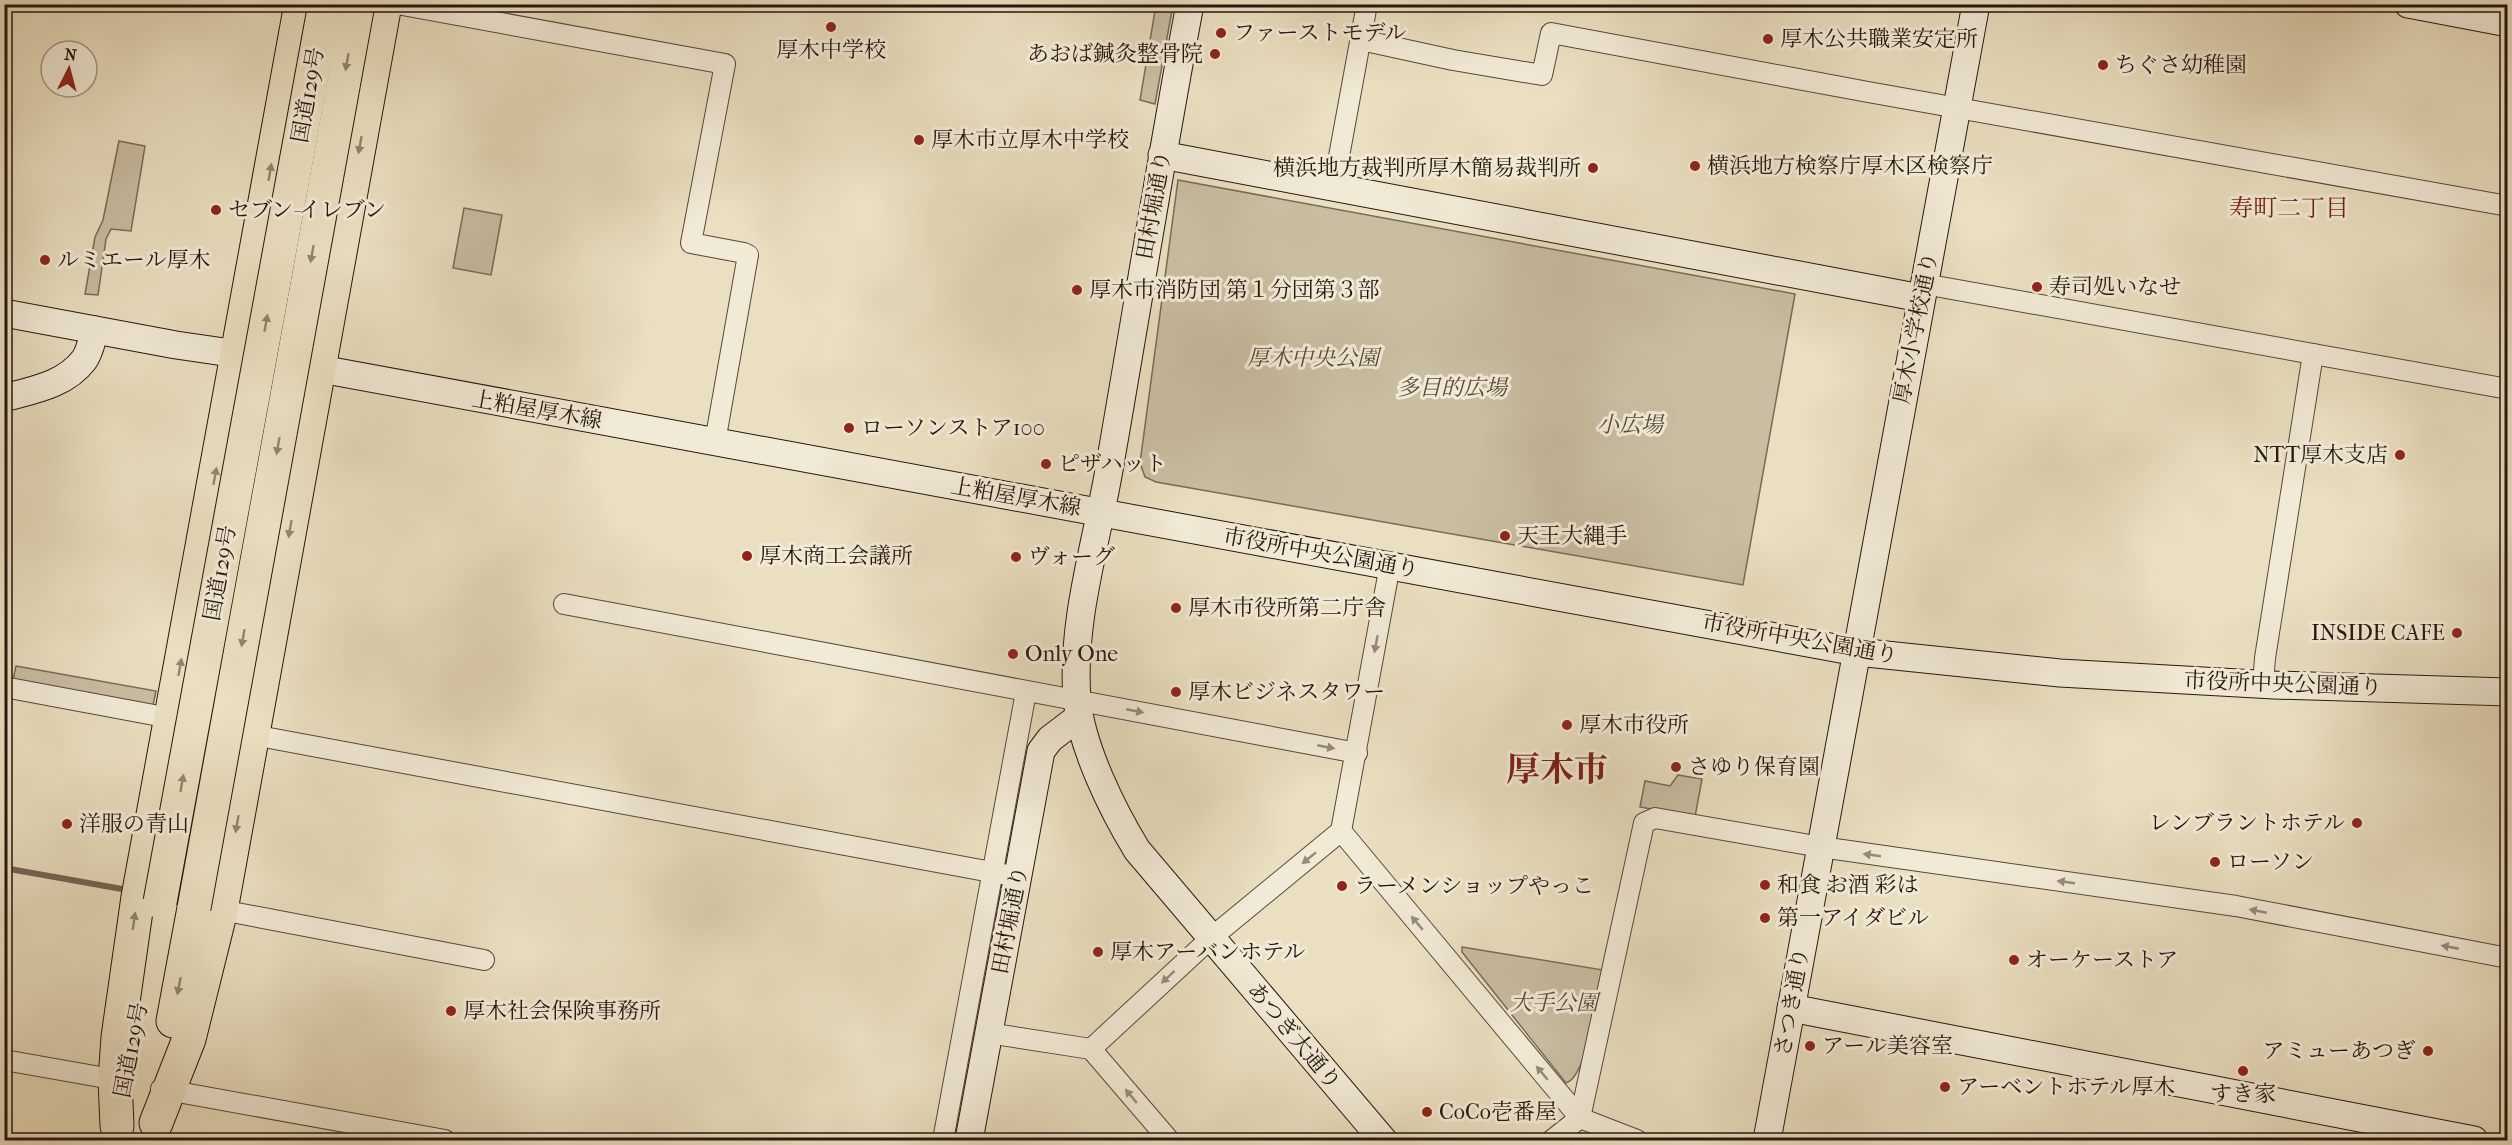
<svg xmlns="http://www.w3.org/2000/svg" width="2512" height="1145" viewBox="0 0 2512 1145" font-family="'IM FELL French Canon','Noto Serif JP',serif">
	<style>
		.green { fill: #c9bda2; stroke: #786a58; stroke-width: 1.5 }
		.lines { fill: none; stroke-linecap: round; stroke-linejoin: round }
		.stream { stroke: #736655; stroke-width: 6 }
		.street-casing { stroke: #57483b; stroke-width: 22 }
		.secondary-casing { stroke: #26160f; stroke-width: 29 }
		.highway-casing { stroke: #26160f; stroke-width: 35 }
		.street { stroke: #f1ead6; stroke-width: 20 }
		.secondary { stroke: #f1ead6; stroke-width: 27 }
		.highway { stroke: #eadfc0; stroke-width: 33 }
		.highway-bridge-casing { stroke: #26160f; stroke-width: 35; stroke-linecap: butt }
		.highway-bridge { stroke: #eadfc0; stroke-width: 33 }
		.oneway { fill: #928570 }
		.oneway2 { fill: #968b7c }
		.poi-dot { fill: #8f2418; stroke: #f1ead6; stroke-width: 2 }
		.labels { text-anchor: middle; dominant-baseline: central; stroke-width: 6; stroke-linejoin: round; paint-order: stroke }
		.poi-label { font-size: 22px; fill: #26160f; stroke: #f1ead6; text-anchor: start }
		.street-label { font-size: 22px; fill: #26160f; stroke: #f1ead6 }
		.park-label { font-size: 22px; font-style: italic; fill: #57483b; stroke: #f1ead6 }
		.neighbourhood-label { font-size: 24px; fill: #7a1f14; stroke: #f1ead6 }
		.town-label { font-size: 34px; font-weight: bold; fill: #7a1f14; stroke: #f1ead6 }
	</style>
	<rect width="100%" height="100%" fill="#eadfc0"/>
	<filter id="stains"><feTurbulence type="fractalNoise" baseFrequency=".00333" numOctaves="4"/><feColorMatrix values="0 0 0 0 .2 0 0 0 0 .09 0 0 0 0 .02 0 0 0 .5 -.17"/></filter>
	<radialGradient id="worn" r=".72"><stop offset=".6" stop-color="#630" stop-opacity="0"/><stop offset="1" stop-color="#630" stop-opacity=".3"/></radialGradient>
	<!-- green -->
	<g class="green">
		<path d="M 1156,5 L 1173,5 L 1155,104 L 1140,100 Z"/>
		<path d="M 119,141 L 145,146 L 131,231 L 111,229 L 106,239 L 98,295 L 85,294 L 95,237 L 103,220 Z"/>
		<path d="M 1178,180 L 1795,294 L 1743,585 L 1156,482 L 1145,477 L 1140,463 Z"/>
		<path d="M 464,208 L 502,215 L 491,275 L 453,268 Z"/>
		<path d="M 16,666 L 156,691 L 153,705 L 13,680 Z"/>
		<path d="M 1021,758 L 1029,759 L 1010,862 L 1002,861 Z"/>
		<path d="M 1678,775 L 1702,779 L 1695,817 L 1640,807 L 1645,781 L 1670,786 Z"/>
		<path d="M 994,887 L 1004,888 L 959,1140 L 948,1140 Z"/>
		<path d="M 1462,947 L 1603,970 C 1598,992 1588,1076 1566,1083 L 1462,952 Z"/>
	</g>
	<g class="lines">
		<!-- stream -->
		<path class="stream" d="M 4,868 L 122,889"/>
		<defs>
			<g id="street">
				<path d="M 397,4 L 725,64 L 691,243 L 744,253 L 748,255 L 715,442"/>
				<path d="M 1361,40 L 1453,60 L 1542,75 L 1551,33 L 1868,92 L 2508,206"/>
				<path d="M 1333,189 L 1367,4"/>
				<path d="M 1924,284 L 2508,389"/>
				<path d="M 564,604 L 1357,753"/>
				<path d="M 2263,684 L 2265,658 L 2313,354"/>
				<path d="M 4,687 L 170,718"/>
				<path d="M 253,735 L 1018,877"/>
				<path d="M 1341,831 L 1580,1118 L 1637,1140"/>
				<path d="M 221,910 L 484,960"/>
				<path d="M 988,1033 L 1091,1049 L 1211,938 L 1341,831 L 1390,565"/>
				<path d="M 1091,1049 L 1169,1140"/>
				<path d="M 4,1060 L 123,1081"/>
				<path d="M 161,1089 L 445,1140"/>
				<path d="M 943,1140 L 1026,692"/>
				<path d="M 1552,1140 L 1580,1118 L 1644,823 L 1655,818 L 1821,847 L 2236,906 L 2508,958"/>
			</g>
			<g id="secondary">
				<path d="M 1190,4 C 1161,159 1136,315 1109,470 C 1096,545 1071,622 1077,699 C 1081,746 1112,809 1137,850 L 1383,1140"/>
				<path d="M 2408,4 L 2508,23"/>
				<path d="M 1162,155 L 1921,298"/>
				<path d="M 4,313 L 176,345 L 258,357"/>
				<path d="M 299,365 L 1857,652 L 2060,673 L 2274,685 L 2508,692"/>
				<path d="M 4,398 C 33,390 65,385 84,360 C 90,352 92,339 95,330"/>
				<path d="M 1791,1008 L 2474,1140"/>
				<path d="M 969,1140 L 1041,751 L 1050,739 L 1079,717"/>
				<path d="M 1767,1140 L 1976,4"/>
			</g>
			<g id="highway">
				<path d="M 173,1021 L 194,908"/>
				<path d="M 156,1123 L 189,1039 L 221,910 L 385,4"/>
				<path d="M 117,1126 L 115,1080 L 118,1037 L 138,897 L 301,4"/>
			</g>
		</defs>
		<!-- street casing -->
		<use href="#street" class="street-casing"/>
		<!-- secondary casing -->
		<use href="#secondary" class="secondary-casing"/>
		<!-- highway casing -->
		<use href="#highway" class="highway-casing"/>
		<!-- street -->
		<use href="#street" class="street"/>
		<!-- secondary -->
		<use href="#secondary" class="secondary"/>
		<!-- highway -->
		<use href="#highway" class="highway"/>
		<defs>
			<g id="highway-bridge">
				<path d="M 160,902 L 325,4"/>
				<path d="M 194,908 L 358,4"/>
			</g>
		</defs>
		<!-- highway-bridge casing -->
		<use href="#highway-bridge" class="highway-bridge-casing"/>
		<!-- highway-bridge -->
		<use href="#highway-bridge" class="highway-bridge"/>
	</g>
	<!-- one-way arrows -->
	<defs><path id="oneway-solid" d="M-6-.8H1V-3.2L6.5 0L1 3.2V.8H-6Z" transform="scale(1.5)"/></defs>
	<g class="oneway">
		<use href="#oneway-solid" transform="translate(347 62) rotate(100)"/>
		<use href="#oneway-solid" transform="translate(360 145) rotate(100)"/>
		<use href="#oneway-solid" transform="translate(270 172) rotate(-80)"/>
		<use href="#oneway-solid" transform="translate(312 254) rotate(100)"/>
		<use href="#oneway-solid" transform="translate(266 323) rotate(-80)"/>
		<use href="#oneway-solid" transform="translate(278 446) rotate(100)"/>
		<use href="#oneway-solid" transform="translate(215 476) rotate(-80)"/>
		<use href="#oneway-solid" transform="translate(290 529) rotate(100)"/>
		<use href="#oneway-solid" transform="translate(243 638) rotate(100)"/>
		<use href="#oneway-solid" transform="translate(180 667) rotate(-80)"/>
		<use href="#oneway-solid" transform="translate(182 783) rotate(-80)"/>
		<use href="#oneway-solid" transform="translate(237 824) rotate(100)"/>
		<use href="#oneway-solid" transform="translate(134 921) rotate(-82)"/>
		<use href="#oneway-solid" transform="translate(179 986) rotate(101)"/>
	</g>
	<g class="oneway2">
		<use href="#oneway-solid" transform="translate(1376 644) rotate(100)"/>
		<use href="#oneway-solid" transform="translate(1135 711) rotate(11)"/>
		<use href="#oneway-solid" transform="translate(1326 747) rotate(11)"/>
		<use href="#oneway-solid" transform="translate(1872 855) rotate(-172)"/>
		<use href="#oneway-solid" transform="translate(1309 858) rotate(141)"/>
		<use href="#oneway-solid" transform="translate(2066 882) rotate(-172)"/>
		<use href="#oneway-solid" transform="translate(2258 911) rotate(-169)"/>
		<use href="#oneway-solid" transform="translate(1417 923) rotate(-130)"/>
		<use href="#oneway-solid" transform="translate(2450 947) rotate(-169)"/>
		<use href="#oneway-solid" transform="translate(1168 977) rotate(137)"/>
		<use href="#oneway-solid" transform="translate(1542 1073) rotate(-130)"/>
		<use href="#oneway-solid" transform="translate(1131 1096) rotate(-130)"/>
	</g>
	<!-- markers -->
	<g class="poi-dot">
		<circle cx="831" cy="27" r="6"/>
		<circle cx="1221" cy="33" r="6"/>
		<circle cx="1768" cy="39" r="6"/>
		<circle cx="1215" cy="54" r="6"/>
		<circle cx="2103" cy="65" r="6"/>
		<circle cx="919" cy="140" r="6"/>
		<circle cx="1695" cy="166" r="6"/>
		<circle cx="1593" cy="168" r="6"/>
		<circle cx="216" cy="210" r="6"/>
		<circle cx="45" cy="260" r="6"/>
		<circle cx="2037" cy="287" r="6"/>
		<circle cx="1077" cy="290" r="6"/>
		<circle cx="849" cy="428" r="6"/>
		<circle cx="2400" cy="455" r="6"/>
		<circle cx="1046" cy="464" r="6"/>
		<circle cx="1505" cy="536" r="6"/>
		<circle cx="747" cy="556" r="6"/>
		<circle cx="1016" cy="557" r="6"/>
		<circle cx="1176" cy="608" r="6"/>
		<circle cx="2457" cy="633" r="6"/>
		<circle cx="1013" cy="654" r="6"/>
		<circle cx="1176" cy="692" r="6"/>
		<circle cx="1567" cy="725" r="6"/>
		<circle cx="1676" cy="767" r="6"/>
		<circle cx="2357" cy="823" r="6"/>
		<circle cx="67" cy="824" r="6"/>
		<circle cx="2215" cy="862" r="6"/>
		<circle cx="1765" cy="885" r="6"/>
		<circle cx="1342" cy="886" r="6"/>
		<circle cx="1765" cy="918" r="6"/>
		<circle cx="1098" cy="952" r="6"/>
		<circle cx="2014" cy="960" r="6"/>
		<circle cx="451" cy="1011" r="6"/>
		<circle cx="1810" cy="1046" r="6"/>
		<circle cx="2428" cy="1051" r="6"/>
		<circle cx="2243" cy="1071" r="6"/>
		<circle cx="1945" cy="1087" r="6"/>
		<circle cx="1427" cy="1112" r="6"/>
	</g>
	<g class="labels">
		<!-- poi labels -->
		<g class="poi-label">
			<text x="1233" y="33">ファーストモデル</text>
			<text x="1780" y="39">厚木公共職業安定所</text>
			<text x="831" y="50" text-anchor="middle">厚木中学校</text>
			<text x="1203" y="54" text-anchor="end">あおば鍼灸整骨院</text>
			<text x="2115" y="65">ちぐさ幼稚園</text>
			<text x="931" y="140">厚木市立厚木中学校</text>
			<text x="1707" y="166">横浜地方検察庁厚木区検察庁</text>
			<text x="1581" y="168" text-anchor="end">横浜地方裁判所厚木簡易裁判所</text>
			<text x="228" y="210">セブン-イレブン</text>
			<text x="57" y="260">ルミエール厚木</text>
			<text x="2049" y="287">寿司処いなせ</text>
			<text x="1089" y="290">厚木市消防団 第１分団第３部</text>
			<text x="861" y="428">ローソンストア100</text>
			<text x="2388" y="455" text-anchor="end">NTT厚木支店</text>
			<text x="1058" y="464">ピザハット</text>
			<text x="1517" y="536">天王大縄手</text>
			<text x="759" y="556">厚木商工会議所</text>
			<text x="1028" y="557">ヴォーグ</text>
			<text x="1188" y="608">厚木市役所第二庁舎</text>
			<text x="2445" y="633" text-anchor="end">INSIDE CAFE</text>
			<text x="1025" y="654">Only One</text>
			<text x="1188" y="692">厚木ビジネスタワー</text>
			<text x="1579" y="725">厚木市役所</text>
			<text x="1688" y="767">さゆり保育園</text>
			<text x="2345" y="823" text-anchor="end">レンブラントホテル</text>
			<text x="79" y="824">洋服の青山</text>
			<text x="2227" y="862">ローソン</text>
			<text x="1777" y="885">和食 お酒 彩は</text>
			<text x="1354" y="886">ラーメンショップやっこ</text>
			<text x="1777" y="918">第一アイダビル</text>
			<text x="1110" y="952">厚木アーバンホテル</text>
			<text x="2026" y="960">オーケーストア</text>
			<text x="463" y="1011">厚木社会保険事務所</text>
			<text x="1822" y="1046">アール美容室</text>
			<text x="2416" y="1051" text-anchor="end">アミューあつぎ</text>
			<text x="1957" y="1087">アーベントホテル厚木</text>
			<text x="2243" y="1094" text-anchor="middle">すき家</text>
			<text x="1439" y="1112">CoCo壱番屋</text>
		</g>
		<!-- street labels -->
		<g class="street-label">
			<text transform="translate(308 95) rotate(-80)">国道129号</text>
			<text transform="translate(1154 205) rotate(-80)">田村堀通り</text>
			<text transform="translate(1916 328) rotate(-79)">厚木小学校通り</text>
			<text transform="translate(537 410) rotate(10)">上粕屋厚木線</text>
			<text transform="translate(1016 497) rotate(10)">上粕屋厚木線</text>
			<text transform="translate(1321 553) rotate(10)">市役所中央公園通り</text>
			<text transform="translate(220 573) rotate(-80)">国道129号</text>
			<text transform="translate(1800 639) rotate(10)">市役所中央公園通り</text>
			<text transform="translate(2283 684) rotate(2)">市役所中央公園通り</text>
			<text transform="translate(1010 920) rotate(-79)">田村堀通り</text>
			<text transform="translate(1792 1002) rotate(-80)">さつき通り</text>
			<text transform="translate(1294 1036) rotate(50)">あつぎ大通り</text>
			<text transform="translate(131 1050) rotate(-79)">国道129号</text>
		</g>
		<!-- park labels -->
		<g class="park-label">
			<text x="1313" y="358">厚木中央公園</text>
			<text x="1452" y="388">多目的広場</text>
			<text x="1630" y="425">小広場</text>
			<text x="1554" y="1003">大手公園</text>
		</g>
		<!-- neighbourhood labels -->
		<g class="neighbourhood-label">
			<text x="2289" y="208">寿町二丁目</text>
		</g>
		<!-- town labels -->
		<g class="town-label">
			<text x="1557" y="770">厚木市</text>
		</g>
	</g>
	<!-- margin -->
	<rect width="2512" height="1145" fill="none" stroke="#eadfc0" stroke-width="24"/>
	<rect x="6" y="6" width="2500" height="1133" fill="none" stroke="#26160f" stroke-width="3"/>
	<rect x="12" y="12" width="2488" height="1121" fill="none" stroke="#26160f" stroke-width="1.5"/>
	<!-- north arrow -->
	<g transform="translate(69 69) rotate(6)"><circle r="28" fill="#f1ead6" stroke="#a09586" stroke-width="1.5"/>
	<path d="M0-4.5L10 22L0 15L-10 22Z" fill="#8f2418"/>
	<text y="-9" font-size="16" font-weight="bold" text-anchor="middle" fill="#26160f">N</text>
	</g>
	<rect width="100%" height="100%" filter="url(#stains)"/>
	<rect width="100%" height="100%" fill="url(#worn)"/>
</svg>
